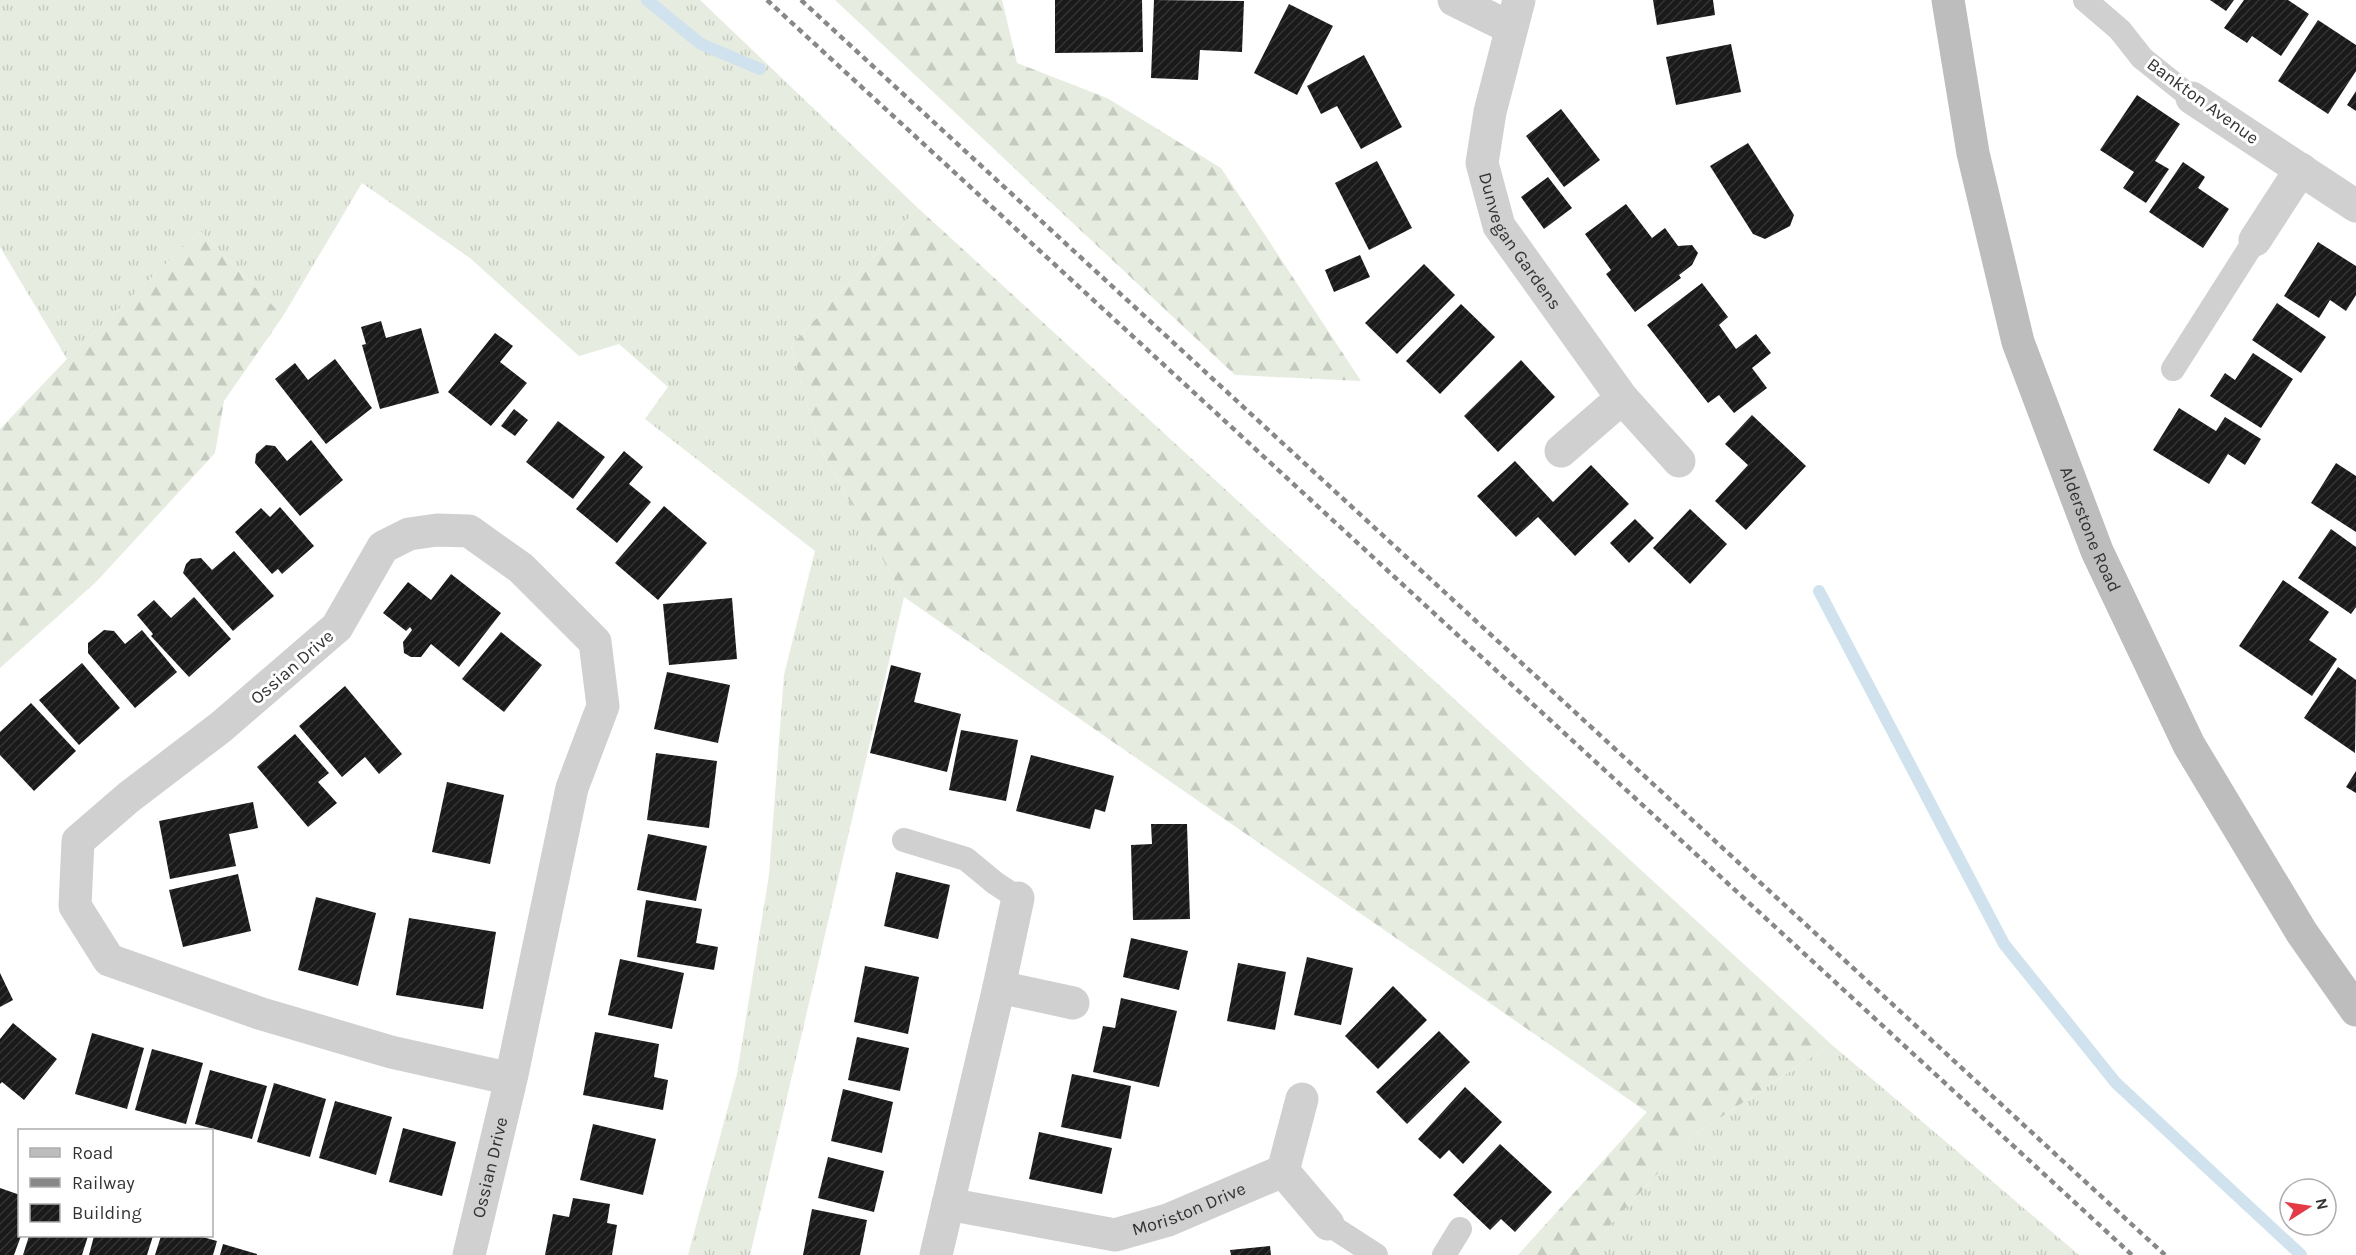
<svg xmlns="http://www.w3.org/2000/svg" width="2356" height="1255" viewBox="0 0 2356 1255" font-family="Karla,sans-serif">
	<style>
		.grass { fill: url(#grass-tufts) }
		.forest { fill: url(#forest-firs) }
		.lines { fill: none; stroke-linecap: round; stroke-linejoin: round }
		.stream { stroke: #cfe2ee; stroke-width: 12 }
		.building { fill: url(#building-hatch) }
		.lane { stroke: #d0d0d0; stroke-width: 24 }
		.street { stroke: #d0d0d0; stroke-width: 33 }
		.secondary { stroke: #bdbdbd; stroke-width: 33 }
		.rail { stroke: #888; stroke-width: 4.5; stroke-dasharray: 6 4.5; stroke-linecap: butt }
		.labels { text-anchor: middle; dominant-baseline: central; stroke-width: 6; stroke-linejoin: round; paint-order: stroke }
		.street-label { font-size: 18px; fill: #333; stroke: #fff }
	</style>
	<defs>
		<pattern id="grass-tufts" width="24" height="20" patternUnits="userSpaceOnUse" patternTransform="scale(1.5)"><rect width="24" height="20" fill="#e6ecdf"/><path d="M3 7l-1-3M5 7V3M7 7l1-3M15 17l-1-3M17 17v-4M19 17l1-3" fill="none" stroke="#c6cbc0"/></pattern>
		<pattern id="forest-firs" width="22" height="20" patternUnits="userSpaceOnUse" patternTransform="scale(1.5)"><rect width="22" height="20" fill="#e6ecdf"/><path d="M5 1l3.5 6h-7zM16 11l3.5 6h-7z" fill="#c6cbc0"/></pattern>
		<pattern id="building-hatch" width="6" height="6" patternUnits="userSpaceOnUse" patternTransform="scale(1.5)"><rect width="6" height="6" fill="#1a1a1a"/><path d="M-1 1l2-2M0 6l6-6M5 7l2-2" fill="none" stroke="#333"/></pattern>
	</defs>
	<rect width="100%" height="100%" fill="#fff"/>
	<!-- grass -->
	<g class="grass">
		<path d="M 0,0 L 700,0 L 918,208 L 791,346 L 819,447 L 904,597 L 750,1255 L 688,1255 L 737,1074 L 769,875 L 784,675 L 815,551 L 645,419 L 668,387 L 619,344 L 579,356 L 470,258 L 362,183 L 283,316 L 200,231 L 67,359 L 0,247 Z"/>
		<path d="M 1831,1044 L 2079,1255 L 1583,1255 L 1691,1137 Z"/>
	</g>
	<!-- forest -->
	<g class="forest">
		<path d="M 835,0 L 1002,0 L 1017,63 L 1107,98 L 1221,168 L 1361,381 L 1235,375 Z"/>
		<path d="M 918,208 L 1831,1044 L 1691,1137 L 1583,1255 L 1518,1255 L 1647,1112 L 904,597 L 819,447 L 791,346 Z"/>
		<path d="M 200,231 L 283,316 L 224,401 L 215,453 L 96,582 L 0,668 L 0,429 L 67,359 Z"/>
	</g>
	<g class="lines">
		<!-- stream -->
		<g class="stream">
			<path d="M 647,0 L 701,44 L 760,69"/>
			<path d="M 1819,591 L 2004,944 L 2116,1083 L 2301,1255"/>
		</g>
	</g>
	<!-- building -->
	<g class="building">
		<path d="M 1055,0 L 1142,0 L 1143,52 L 1055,53 Z"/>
		<path d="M 1154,0 L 1244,1 L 1242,52 L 1200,50 L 1198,80 L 1151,78 Z"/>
		<path d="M 1653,0 L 1713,0 L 1715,15 L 1657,25 Z"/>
		<path d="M 2210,0 L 2234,0 L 2226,11 Z"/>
		<path d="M 2244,0 L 2288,0 L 2309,14 L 2281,56 L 2252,36 L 2247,43 L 2224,28 Z"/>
		<path d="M 1289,4 L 1333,26 L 1297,95 L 1254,73 Z"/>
		<path d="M 2318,20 L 2356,45 L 2356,71 L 2328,114 L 2278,81 Z"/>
		<path d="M 1731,44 L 1741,92 L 1676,105 L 1666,57 Z"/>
		<path d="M 1364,55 L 1402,127 L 1361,149 L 1337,106 L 1321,114 L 1307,86 Z"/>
		<path d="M 2356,91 L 2356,111 L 2347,105 Z"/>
		<path d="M 2137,95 L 2180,124 L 2155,161 L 2169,169 L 2146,203 L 2123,188 L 2134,172 L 2100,150 Z"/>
		<path d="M 1561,109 L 1600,160 L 1564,187 L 1526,136 Z"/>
		<path d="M 1748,143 L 1794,215 L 1790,226 L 1765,239 L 1753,234 L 1710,166 Z"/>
		<path d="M 1377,161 L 1412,228 L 1369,250 L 1335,183 Z"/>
		<path d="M 2183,162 L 2205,177 L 2198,188 L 2229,209 L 2203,248 L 2149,212 Z"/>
		<path d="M 1548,177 L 1572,208 L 1544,229 L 1521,197 Z"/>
		<path d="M 1626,204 L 1652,238 L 1665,228 L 1678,246 L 1692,245 L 1698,253 L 1692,265 L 1679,275 L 1681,278 L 1635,312 L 1606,274 L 1611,270 L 1585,234 Z"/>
		<path d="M 2318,242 L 2356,266 L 2356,295 L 2346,311 L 2330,300 L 2319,318 L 2284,296 Z"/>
		<path d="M 1360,255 L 1370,277 L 1334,292 L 1325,270 Z"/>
		<path d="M 1424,264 L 1455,295 L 1397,354 L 1365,323 Z"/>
		<path d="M 1702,283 L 1728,317 L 1719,325 L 1736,349 L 1756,334 L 1771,353 L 1752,368 L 1767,388 L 1734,413 L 1719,395 L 1708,403 L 1647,325 Z"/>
		<path d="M 2277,303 L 2326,337 L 2301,373 L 2252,340 Z"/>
		<path d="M 1461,304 L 1495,337 L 1440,394 L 1406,361 Z"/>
		<path d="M 381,321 L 386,338 L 421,328 L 439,393 L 380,409 L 362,345 L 366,344 L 361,327 Z"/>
		<path d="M 495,333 L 513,346 L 500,362 L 527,383 L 491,426 L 448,392 Z"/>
		<path d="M 2253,353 L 2293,379 L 2261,428 L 2210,396 L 2225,373 L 2235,380 Z"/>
		<path d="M 335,359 L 372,408 L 326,444 L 275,379 L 295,363 L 308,380 Z"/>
		<path d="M 1521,360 L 1555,397 L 1498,452 L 1464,416 Z"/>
		<path d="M 2179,408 L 2216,431 L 2225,417 L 2261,439 L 2245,465 L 2228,454 L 2209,484 L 2153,450 Z"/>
		<path d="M 514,409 L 528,420 L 515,436 L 501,426 Z"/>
		<path d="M 1752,415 L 1806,466 L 1746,530 L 1715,501 L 1748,465 L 1725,444 Z"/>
		<path d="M 558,421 L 605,457 L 573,499 L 526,462 Z"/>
		<path d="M 311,440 L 343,480 L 300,516 L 255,463 L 256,454 L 266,445 L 275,446 L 287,461 Z"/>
		<path d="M 624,451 L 643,467 L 629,484 L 651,502 L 617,543 L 576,509 Z"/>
		<path d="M 1515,461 L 1553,502 L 1591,465 L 1629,504 L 1575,556 L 1538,517 L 1516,537 L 1477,496 Z"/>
		<path d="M 2336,463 L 2356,476 L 2356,532 L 2311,503 Z"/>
		<path d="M 664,506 L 707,543 L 658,600 L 615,563 Z"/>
		<path d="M 280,507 L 314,546 L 282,574 L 278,569 L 272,574 L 235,532 L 261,508 L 270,517 Z"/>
		<path d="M 1690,509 L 1727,544 L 1690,584 L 1653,548 Z"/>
		<path d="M 1635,519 L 1654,538 L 1629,563 L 1610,543 Z"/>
		<path d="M 2331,529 L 2356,547 L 2356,607 L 2351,614 L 2298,578 Z"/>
		<path d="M 234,551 L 274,596 L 233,631 L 183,573 L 186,564 L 191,559 L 201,558 L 212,570 Z"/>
		<path d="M 451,574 L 501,613 L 459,667 L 431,644 L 421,657 L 411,657 L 404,653 L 403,642 L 412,630 L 410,627 L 406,631 L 383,613 L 408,582 L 431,600 Z"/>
		<path d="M 2283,580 L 2329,612 L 2309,640 L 2337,659 L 2312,696 L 2239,646 Z"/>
		<path d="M 194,597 L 231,639 L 189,677 L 151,636 L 153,634 L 137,615 L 154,600 L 171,618 Z"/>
		<path d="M 732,598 L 737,659 L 669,665 L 663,604 Z"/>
		<path d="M 104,630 L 114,631 L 125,644 L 142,630 L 177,672 L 135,708 L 88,653 L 88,643 Z"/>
		<path d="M 501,632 L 542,665 L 504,712 L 462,679 Z"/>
		<path d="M 82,663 L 120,708 L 79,745 L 39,700 Z"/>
		<path d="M 891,665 L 921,673 L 914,702 L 961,714 L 947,772 L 870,753 Z"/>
		<path d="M 2338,667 L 2356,680 L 2355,753 L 2304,718 Z"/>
		<path d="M 667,672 L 730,685 L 718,743 L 654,729 Z"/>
		<path d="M 345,686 L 402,754 L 379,774 L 365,757 L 342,777 L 299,726 Z"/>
		<path d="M 31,703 L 76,751 L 34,791 L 0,755 L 0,732 Z"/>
		<path d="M 961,730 L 1018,740 L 1006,801 L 949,790 Z"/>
		<path d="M 295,734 L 329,773 L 318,782 L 337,803 L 308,827 L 257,767 Z"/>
		<path d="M 656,753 L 717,761 L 709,828 L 647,820 Z"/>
		<path d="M 1031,755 L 1114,776 L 1105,812 L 1095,809 L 1090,829 L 1016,811 Z"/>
		<path d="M 2356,771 L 2356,793 L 2346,787 Z"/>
		<path d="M 447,782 L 504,795 L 490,864 L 432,852 Z"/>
		<path d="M 253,802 L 258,828 L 229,834 L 236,866 L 170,879 L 159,821 Z"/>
		<path d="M 1151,824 L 1187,824 L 1190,919 L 1133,920 L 1131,845 L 1152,844 Z"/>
		<path d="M 648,834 L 707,846 L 696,901 L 637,890 Z"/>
		<path d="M 896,872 L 950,885 L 938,939 L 884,926 Z"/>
		<path d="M 238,874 L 251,931 L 183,947 L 169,890 Z"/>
		<path d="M 316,897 L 376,913 L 358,986 L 298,970 Z"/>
		<path d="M 646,900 L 702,909 L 696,943 L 718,947 L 714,970 L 637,957 Z"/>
		<path d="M 409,918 L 496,932 L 483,1009 L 396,995 Z"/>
		<path d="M 1131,938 L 1188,951 L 1179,990 L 1123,977 Z"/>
		<path d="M 1307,957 L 1353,968 L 1341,1025 L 1294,1015 Z"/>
		<path d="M 620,959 L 684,973 L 672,1029 L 608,1015 Z"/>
		<path d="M 1238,963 L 1286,972 L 1275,1030 L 1227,1021 Z"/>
		<path d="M 865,966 L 919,977 L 908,1034 L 854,1022 Z"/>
		<path d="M 0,973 L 13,1000 L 0,1007 Z"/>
		<path d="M 1393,986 L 1427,1020 L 1378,1069 L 1345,1036 Z"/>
		<path d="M 1121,998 L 1177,1011 L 1159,1087 L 1093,1072 L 1103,1026 L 1115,1028 Z"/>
		<path d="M 13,1023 L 57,1059 L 24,1100 L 2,1082 L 0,1084 L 0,1039 Z"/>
		<path d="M 1439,1031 L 1470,1062 L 1407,1124 L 1376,1092 Z"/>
		<path d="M 595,1032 L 659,1044 L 654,1077 L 668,1080 L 663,1110 L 583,1095 Z"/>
		<path d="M 92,1033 L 144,1048 L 127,1109 L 75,1094 Z"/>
		<path d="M 857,1037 L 909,1048 L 900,1091 L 848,1080 Z"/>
		<path d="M 152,1049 L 203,1063 L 186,1124 L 135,1110 Z"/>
		<path d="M 210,1070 L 267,1086 L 252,1139 L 195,1124 Z"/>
		<path d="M 1072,1074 L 1131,1086 L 1121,1139 L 1061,1127 Z"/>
		<path d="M 274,1083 L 326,1099 L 310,1157 L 257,1142 Z"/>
		<path d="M 1465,1087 L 1502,1122 L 1463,1164 L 1449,1150 L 1440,1159 L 1418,1139 Z"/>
		<path d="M 843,1089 L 893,1102 L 882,1153 L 831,1141 Z"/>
		<path d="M 335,1101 L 392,1117 L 376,1175 L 319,1158 Z"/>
		<path d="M 593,1124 L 656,1139 L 643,1195 L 580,1180 Z"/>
		<path d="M 403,1128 L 456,1142 L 442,1196 L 389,1182 Z"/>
		<path d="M 1039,1132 L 1112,1148 L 1102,1194 L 1029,1179 Z"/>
		<path d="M 1500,1144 L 1552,1192 L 1515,1232 L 1501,1219 L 1490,1230 L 1453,1195 Z"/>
		<path d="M 828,1157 L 884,1171 L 874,1212 L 818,1198 Z"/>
		<path d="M 0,1188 L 20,1195 L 21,1236 L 14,1255 L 0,1255 Z"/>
		<path d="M 573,1198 L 610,1204 L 607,1223 L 617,1225 L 612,1255 L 545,1255 L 553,1214 L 569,1217 Z"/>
		<path d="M 812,1209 L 867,1220 L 860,1255 L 803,1255 Z"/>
		<path d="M 29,1236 L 88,1236 L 82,1255 L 23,1255 Z"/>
		<path d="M 94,1236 L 153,1236 L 147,1255 L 89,1255 Z"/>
		<path d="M 161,1236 L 199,1236 L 217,1241 L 213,1255 L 155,1255 Z"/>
		<path d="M 223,1244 L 257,1254 L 257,1255 L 220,1255 Z"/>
		<path d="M 1270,1246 L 1271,1255 L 1231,1255 L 1230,1250 Z"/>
	</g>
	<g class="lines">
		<!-- lane -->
		<g class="lane">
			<path d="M 2085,0 L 2120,30 L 2142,58 L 2192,98"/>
			<path d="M 2173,369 L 2255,240"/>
			<path d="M 904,840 L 966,859 L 995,883 L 1018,898"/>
			<path d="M 1328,1224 L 1376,1255"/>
			<path d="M 1444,1255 L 1460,1229"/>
		</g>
		<!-- street -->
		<g class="street">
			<path d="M 1454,0 L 1511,28"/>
			<path id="s1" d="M 1519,0 L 1490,112 L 1482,163 L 1499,226 L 1622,398 L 1679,461"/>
			<path d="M 2192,98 L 2356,206"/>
			<path d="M 2255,240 L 2301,169"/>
			<path d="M 1561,451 L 1622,398"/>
			<path d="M 999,987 L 1073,1003"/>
			<path d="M 1283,1171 L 1328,1224"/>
			<path id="s2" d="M 948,1204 L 1115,1235 L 1168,1220 L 1283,1171 L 1302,1099"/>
			<path id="s3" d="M 469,1255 L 511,1079 L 572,788 L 603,706 L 595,642 L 521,568 L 469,531 L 437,530 L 409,534 L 383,547 L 337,627 L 221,727 L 129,797 L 78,841 L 75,906 L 109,960 L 262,1014 L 391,1052 L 511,1079"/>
			<path d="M 936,1255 L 999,987 L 1018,898"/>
		</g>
		<!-- secondary -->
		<path class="secondary" id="s4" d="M 1948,0 L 1973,153 L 2018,342 L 2097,551 L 2189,745 L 2302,933 L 2356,1010"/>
		<!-- rail -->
		<g class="rail">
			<path d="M 767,0 L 2132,1255"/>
			<path d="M 801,0 L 2165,1255"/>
		</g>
	</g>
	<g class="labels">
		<!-- street labels -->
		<g class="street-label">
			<text transform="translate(2203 101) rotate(36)">Bankton Avenue</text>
			<text stroke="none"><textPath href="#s1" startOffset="255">Dunvegan Gardens</textPath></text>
			<text stroke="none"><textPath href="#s4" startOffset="550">Alderstone Road</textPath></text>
			<text transform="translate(292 667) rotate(-41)">Ossian Drive</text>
			<text stroke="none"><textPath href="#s3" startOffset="90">Ossian Drive</textPath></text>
			<text stroke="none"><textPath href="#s2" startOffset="248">Moriston Drive</textPath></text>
		</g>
	</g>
	<!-- legend -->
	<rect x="18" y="1129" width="195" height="108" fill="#ffffff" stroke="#adadad" stroke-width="1.5"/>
	<rect x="30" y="1148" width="30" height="9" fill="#bdbdbd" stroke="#adadad" stroke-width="1.5"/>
	<text x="72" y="1159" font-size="18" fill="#333333">Road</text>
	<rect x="30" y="1178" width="30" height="9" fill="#888888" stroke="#adadad" stroke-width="1.5"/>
	<text x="72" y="1189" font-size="18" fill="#333333">Railway</text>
	<rect x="30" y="1204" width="30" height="18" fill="url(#building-hatch)" stroke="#adadad" stroke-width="1.5"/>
	<text x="72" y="1219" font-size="18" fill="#333333">Building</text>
	<!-- north arrow -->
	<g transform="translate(2308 1207) rotate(78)"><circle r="28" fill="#ffffff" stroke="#adadad" stroke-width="1.5"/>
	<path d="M0-4.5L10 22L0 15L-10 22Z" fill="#e63946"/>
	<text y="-9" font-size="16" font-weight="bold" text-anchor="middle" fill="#333333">N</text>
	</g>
</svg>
